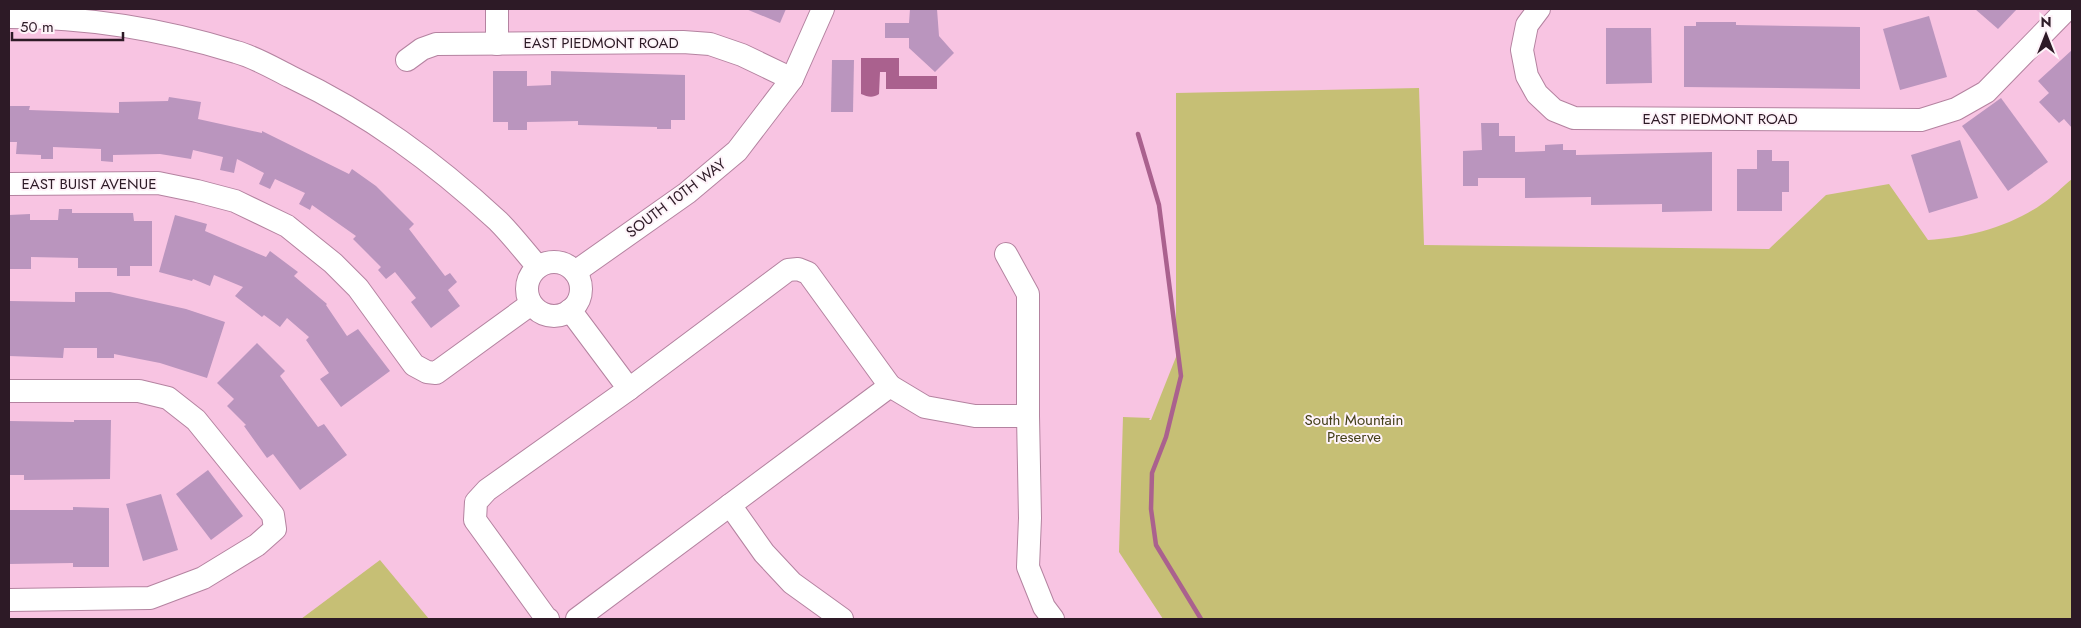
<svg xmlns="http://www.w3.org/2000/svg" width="2081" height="628" viewBox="0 0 2081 628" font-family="Jost,sans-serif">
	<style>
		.green { fill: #c6bf75 }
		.water { fill: #aa618e }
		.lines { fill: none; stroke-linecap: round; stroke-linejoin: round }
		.stream { stroke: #aa618e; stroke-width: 4.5 }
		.building { fill: #ba95be }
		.minor-casing { stroke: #b483a0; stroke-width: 24 }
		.minor { stroke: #fff; stroke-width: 22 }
		.labels { text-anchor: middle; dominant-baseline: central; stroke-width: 4; stroke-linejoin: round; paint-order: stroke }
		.street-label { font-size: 15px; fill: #2d1a26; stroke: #fef3f9 }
		.park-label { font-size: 15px; fill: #44401a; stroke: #fef3f9 }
	</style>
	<rect width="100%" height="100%" fill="#f8c4e2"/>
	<!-- green -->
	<g class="green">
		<path d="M 1419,88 L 1424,245 L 1769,249 L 1826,195 L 1889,184 L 1928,240 C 1966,238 2010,227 2042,204 C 2053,197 2062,187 2072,179 L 2072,619 L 1163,619 L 1119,552 L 1123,417 L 1150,418 L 1149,420 L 1151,420 L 1176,357 L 1176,93 Z"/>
		<path d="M 380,560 L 429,619 L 300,619 L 301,619 Z"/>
	</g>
	<!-- water -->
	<path class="water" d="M 861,58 L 899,58 L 899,76 L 937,76 L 937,89 L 886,89 L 886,72 L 880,72 L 879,94 C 873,98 868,97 861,94 Z"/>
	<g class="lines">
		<!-- stream -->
		<path class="stream" d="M 1138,134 L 1159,205 L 1181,376 L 1166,437 L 1152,473 L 1151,509 L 1156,545 L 1201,619"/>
	</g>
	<!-- building -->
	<g class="building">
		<path d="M 746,9 L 786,9 L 780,23 Z"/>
		<path d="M 910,9 L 937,9 L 939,36 L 954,53 L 935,72 L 909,48 L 909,38 L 885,38 L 885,23 L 909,23 Z"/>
		<path d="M 1975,9 L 2017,9 L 1998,29 Z"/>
		<path d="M 1929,16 L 1947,77 L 1900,90 L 1883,29 Z"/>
		<path d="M 1696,22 L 1736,22 L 1736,25 L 1860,27 L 1860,89 L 1684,87 L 1684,26 L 1696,26 Z"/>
		<path d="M 1606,28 L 1651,28 L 1652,83 L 1606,84 Z"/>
		<path d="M 2072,50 L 2072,128 L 2064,119 L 2059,123 L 2039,102 L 2049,93 L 2038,81 Z"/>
		<path d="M 832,60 L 854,60 L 853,112 L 831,112 Z"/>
		<path d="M 493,71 L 527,71 L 527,86 L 551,85 L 551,71 L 685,75 L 685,120 L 671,120 L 671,129 L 657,129 L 657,127 L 578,125 L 578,121 L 527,122 L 527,130 L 508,130 L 508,122 L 493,122 Z"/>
		<path d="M 169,97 L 201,102 L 198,119 L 262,133 L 262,131 L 349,174 L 352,169 L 376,186 L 414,224 L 409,229 L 445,276 L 450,273 L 457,282 L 448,290 L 460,306 L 431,328 L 411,302 L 416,298 L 395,272 L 386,279 L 378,270 L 381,267 L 353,239 L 356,236 L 312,205 L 310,210 L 299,204 L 305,193 L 275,179 L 270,189 L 259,184 L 264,173 L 237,159 L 234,173 L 220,170 L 223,157 L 193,150 L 191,159 L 160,154 L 113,155 L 113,162 L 101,161 L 101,149 L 53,147 L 53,159 L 41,159 L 41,155 L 16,154 L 17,142 L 9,142 L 9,106 L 30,106 L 29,110 L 119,113 L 119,102 L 168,101 Z"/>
		<path d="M 2001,98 L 2048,162 L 2008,191 L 1962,126 Z"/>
		<path d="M 1481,123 L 1499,123 L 1499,136 L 1515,136 L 1515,152 L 1545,151 L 1545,145 L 1563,144 L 1563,150 L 1576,150 L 1576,155 L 1712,152 L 1712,211 L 1662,212 L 1662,204 L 1591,205 L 1591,197 L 1525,198 L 1525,178 L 1478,178 L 1478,186 L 1463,186 L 1463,151 L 1482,150 Z"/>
		<path d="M 1960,140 L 1978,198 L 1929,213 L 1911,155 Z"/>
		<path d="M 1757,150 L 1772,150 L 1772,161 L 1789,161 L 1789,192 L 1782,192 L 1782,211 L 1737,211 L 1737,169 L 1757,169 Z"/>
		<path d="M 59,209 L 72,209 L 72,213 L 133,213 L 134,221 L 152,221 L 152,266 L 130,266 L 130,276 L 117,276 L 117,268 L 78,268 L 78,258 L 31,257 L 31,269 L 9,269 L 9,215 L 30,214 L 30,220 L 58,220 Z"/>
		<path d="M 175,215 L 207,224 L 205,231 L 266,257 L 270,251 L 298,272 L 294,276 L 327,304 L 326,305 L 347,336 L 358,329 L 390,371 L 341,407 L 320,379 L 329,373 L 306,340 L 309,337 L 287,318 L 280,327 L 264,315 L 262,317 L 235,296 L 243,287 L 214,275 L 210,286 L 193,279 L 192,281 L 159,272 Z"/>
		<path d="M 75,292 L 110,292 L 186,309 L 225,322 L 207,378 L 160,363 L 114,354 L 114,358 L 97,358 L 97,348 L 64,348 L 63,358 L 9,356 L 9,301 L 75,302 Z"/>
		<path d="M 257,343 L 285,371 L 280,376 L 318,427 L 324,424 L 347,455 L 300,490 L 273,454 L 267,458 L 244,426 L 246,425 L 227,406 L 234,399 L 217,383 Z"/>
		<path d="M 74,420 L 111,420 L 110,479 L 24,480 L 24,475 L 9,475 L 9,421 L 74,422 Z"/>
		<path d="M 208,470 L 243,516 L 211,540 L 176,494 Z"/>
		<path d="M 161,494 L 178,550 L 143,561 L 126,504 Z"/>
		<path d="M 73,507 L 109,508 L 109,567 L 73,567 L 73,563 L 9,564 L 9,510 L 73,510 Z"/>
	</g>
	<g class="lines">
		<defs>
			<g id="minor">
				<path d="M 497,9 L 497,44"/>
				<path d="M 1539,9 L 1527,25 L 1522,50 L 1527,76 L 1537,94 L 1554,110 L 1574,118 L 1921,120 L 1956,109 L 1986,92 L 2067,9"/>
				<path d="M 9,17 C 86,17 162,29 236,52 C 255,57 273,68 291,77 C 369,114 434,162 498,221 C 512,235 525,252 538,267"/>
				<path d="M 407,60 L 422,49 L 436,44 L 683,42 L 710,44 L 742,55 L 792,79"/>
				<path d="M 9,184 L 158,183 L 197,191 L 235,201 L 287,226 L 333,263 L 358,288 L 414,365 L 427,372 L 436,373 L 531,304"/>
				<path d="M 1006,254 L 1028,294 L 1028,416"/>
				<circle cx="554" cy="289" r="27"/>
				<path d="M 575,272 L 687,193 L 737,151 L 792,79 L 823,9"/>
				<path d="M 629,389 L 788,270 L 798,269 L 808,273 L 890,386"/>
				<path d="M 9,391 L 139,391 L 168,398 L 196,420 L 273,515 L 275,529 L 257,545 L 203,578 L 150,598 L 9,600"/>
				<path d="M 730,505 L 764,553 L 792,583 L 842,619"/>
				<path d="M 548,619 L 546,618 L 475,520 L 476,502 L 487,490 L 629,389 L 570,310"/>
				<path d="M 577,619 L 890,386 L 925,407 L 975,416 L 1028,416 L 1030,518 L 1028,567 L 1044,607 L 1053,619"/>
			</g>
		</defs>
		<!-- minor casing -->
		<use href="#minor" class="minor-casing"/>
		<!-- minor -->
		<use href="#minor" class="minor"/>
	</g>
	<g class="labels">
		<!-- street labels -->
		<g class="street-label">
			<text x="601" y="43">EAST PIEDMONT ROAD</text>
			<text x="1720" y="119">EAST PIEDMONT ROAD</text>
			<text x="89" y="184">EAST BUIST AVENUE</text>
			<text transform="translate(676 198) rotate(-37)">SOUTH 10TH WAY</text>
		</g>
		<!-- park labels -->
		<g class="park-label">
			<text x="1354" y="420">South Mountain<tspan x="1354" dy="17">Preserve</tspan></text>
		</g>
	</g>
	<!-- border -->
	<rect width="2081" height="628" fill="none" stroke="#2d1a26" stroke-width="20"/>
	<!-- north arrow -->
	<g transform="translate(2046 35)" stroke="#fef3f9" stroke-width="4" paint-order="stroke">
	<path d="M0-4L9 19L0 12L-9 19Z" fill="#2d1a26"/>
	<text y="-8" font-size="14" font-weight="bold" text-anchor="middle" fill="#2d1a26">N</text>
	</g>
	<!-- scale -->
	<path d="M12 32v8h111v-8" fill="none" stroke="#2d1a26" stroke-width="2.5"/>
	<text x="20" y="32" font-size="15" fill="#2d1a26" stroke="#fef3f9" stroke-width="4" paint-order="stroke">50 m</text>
</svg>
